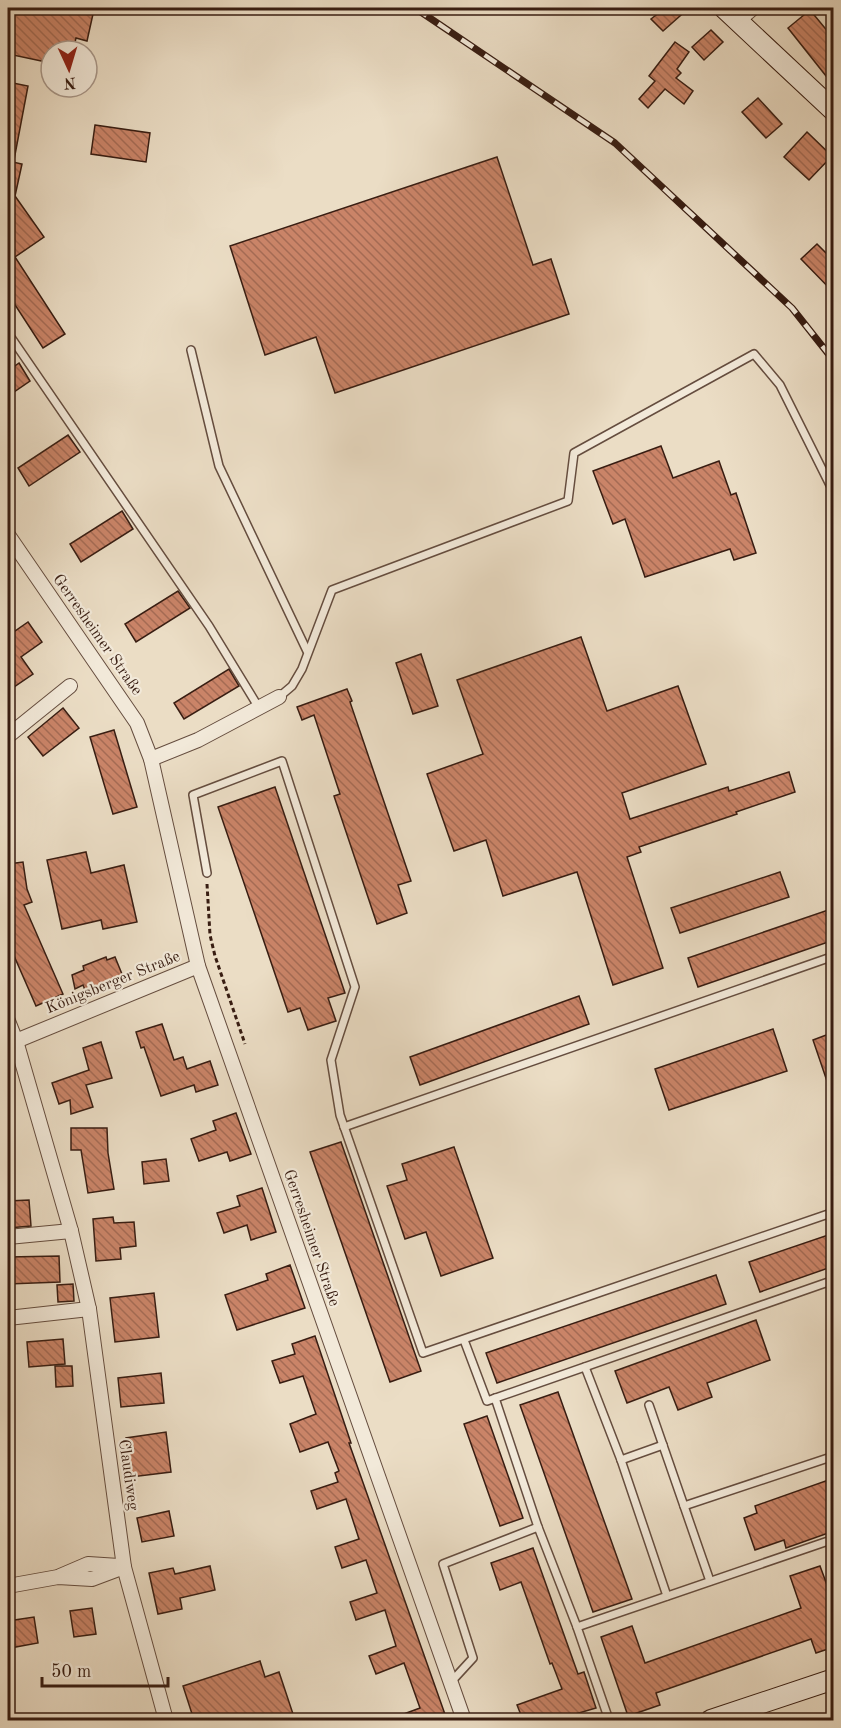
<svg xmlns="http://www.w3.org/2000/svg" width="841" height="1728" viewBox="0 0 841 1728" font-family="'Old Standard TT',serif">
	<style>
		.building { fill: url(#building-back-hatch); stroke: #381d12; stroke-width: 1.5 }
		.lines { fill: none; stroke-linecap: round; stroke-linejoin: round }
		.lane-casing { stroke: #654d3f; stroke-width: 10 }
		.street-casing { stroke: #654d3f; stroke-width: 16 }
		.secondary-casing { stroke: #381d12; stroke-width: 22 }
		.path { stroke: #381d12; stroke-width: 3; stroke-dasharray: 4.5 3; stroke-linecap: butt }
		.lane { stroke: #f2e9d9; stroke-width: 7 }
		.street { stroke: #f2e9d9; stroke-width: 14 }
		.secondary { stroke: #f2e9d9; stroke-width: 20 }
		.rail-casing { stroke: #381d12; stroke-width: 7 }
		.rail { stroke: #f2e9d9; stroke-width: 4.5; stroke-dasharray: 14; stroke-linecap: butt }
		.labels { text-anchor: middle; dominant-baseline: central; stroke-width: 4.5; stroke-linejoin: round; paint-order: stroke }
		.street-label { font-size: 16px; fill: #381d12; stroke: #f2e9d9 }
	</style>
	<defs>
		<pattern id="building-back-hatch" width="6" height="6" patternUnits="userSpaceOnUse" patternTransform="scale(1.5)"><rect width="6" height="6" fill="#ca8468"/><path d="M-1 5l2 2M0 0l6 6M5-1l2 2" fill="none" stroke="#a56b54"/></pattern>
	</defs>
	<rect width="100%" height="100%" fill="#ebddc5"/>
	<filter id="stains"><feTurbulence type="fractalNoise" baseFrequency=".00333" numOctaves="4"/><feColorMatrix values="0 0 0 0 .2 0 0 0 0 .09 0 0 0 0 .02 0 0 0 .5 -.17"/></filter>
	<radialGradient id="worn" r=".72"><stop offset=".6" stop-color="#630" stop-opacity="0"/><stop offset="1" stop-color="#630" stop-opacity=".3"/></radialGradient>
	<!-- building -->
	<g class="building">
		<path d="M 8,8 L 83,8 L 82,11 L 93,14 L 87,41 L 76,38 L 73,51 L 51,51 L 51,63 L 8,54 Z"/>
		<path d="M 665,8 L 689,8 L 663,31 L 651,19 Z"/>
		<path d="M 810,10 L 834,39 L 834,86 L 788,28 Z"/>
		<path d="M 711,30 L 723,42 L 704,60 L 692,47 Z"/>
		<path d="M 675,42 L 689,52 L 677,69 L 681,73 L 676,78 L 693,91 L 684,104 L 665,89 L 648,108 L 639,99 L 655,81 L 649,76 Z"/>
		<path d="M 8,82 L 28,86 L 14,160 L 8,160 Z"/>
		<path d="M 758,98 L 782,124 L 766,138 L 742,112 Z"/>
		<path d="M 95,125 L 150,133 L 146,162 L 91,154 Z"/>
		<path d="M 807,132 L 832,156 L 809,180 L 784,157 Z"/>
		<path d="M 497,157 L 533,265 L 551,259 L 569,314 L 335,393 L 316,337 L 265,355 L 230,246 Z"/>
		<path d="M 8,161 L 22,164 L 15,196 L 44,237 L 15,257 L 65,334 L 43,348 L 8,294 Z"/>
		<path d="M 817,244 L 834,261 L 834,293 L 801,259 Z"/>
		<path d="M 19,363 L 30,381 L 8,396 L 8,371 Z"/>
		<path d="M 68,435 L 80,452 L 29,486 L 18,468 Z"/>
		<path d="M 661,446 L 673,478 L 719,461 L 731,495 L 736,493 L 756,553 L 734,560 L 730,549 L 645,577 L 625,519 L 613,524 L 593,471 Z"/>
		<path d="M 122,511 L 133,529 L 81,562 L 70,544 Z"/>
		<path d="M 178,591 L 190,608 L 136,642 L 125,624 Z"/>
		<path d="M 28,622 L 42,642 L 21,657 L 33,674 L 8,691 L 8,636 Z"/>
		<path d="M 581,637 L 607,711 L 678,686 L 706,764 L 622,793 L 630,819 L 728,787 L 729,791 L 789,772 L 795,792 L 736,812 L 737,814 L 639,847 L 641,852 L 627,857 L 663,968 L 613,985 L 577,872 L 503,896 L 486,840 L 454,851 L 427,774 L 483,754 L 457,680 Z"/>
		<path d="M 421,654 L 438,706 L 413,714 L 396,663 Z"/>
		<path d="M 229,669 L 239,686 L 184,719 L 174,703 Z"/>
		<path d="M 347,689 L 352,701 L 350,702 L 411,881 L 398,885 L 407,913 L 377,924 L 334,796 L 340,794 L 314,715 L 302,720 L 297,707 Z"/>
		<path d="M 63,708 L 79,728 L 43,756 L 28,737 Z"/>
		<path d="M 114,730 L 137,807 L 113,814 L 90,737 Z"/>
		<path d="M 275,787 L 345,993 L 328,998 L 336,1021 L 308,1030 L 300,1008 L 288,1012 L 218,807 Z"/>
		<path d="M 86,852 L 91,873 L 124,865 L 137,922 L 103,929 L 101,920 L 62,929 L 47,860 Z"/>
		<path d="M 23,862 L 27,889 L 32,902 L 24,905 L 63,994 L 36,1006 L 8,942 L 8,864 Z"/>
		<path d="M 780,872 L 789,897 L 680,933 L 671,908 Z"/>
		<path d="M 834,908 L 834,940 L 698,987 L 688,958 Z"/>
		<path d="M 106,957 L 107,960 L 115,957 L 124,979 L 120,980 L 121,984 L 92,995 L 91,993 L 87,995 L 83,985 L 75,989 L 72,975 L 84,970 L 83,966 Z"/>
		<path d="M 579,996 L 589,1024 L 420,1085 L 410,1057 Z"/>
		<path d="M 162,1024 L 174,1060 L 183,1057 L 187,1069 L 210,1061 L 218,1085 L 196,1092 L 194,1085 L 161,1096 L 144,1047 L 141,1048 L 136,1032 Z"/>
		<path d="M 773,1029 L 787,1071 L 669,1110 L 655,1069 Z"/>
		<path d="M 834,1032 L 834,1093 L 831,1093 L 813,1040 Z"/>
		<path d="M 101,1042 L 112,1078 L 86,1085 L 93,1107 L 71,1114 L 70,1100 L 59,1104 L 52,1083 L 89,1070 L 83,1048 Z"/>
		<path d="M 236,1113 L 251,1154 L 230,1161 L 227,1152 L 199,1161 L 191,1139 L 216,1130 L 213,1121 Z"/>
		<path d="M 71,1128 L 107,1128 L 108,1153 L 114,1189 L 88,1193 L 81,1150 L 71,1150 Z"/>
		<path d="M 341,1142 L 421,1371 L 390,1382 L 310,1152 Z"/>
		<path d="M 454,1147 L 493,1258 L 441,1276 L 426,1232 L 405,1239 L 387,1186 L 407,1180 L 402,1164 Z"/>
		<path d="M 166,1159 L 169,1181 L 144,1184 L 142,1162 Z"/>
		<path d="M 262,1188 L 276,1232 L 251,1240 L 247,1225 L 224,1233 L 217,1213 L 240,1206 L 237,1196 Z"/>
		<path d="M 29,1200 L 31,1226 L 8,1228 L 8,1201 Z"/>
		<path d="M 113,1217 L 114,1223 L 134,1222 L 136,1246 L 120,1248 L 121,1259 L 96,1261 L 93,1219 Z"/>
		<path d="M 834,1233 L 834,1266 L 760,1292 L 749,1262 Z"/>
		<path d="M 59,1256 L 60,1282 L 8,1284 L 8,1257 Z"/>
		<path d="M 290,1265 L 305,1308 L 237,1330 L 225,1295 L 268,1280 L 266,1274 Z"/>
		<path d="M 716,1275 L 726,1304 L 497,1383 L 486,1353 Z"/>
		<path d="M 73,1284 L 74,1301 L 58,1302 L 57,1285 Z"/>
		<path d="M 154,1293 L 159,1337 L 115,1342 L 110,1298 Z"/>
		<path d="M 756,1320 L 770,1360 L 707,1383 L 712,1397 L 678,1410 L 669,1387 L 627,1403 L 615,1371 Z"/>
		<path d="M 315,1336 L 351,1443 L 349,1443 L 447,1720 L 390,1720 L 390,1719 L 420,1708 L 404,1663 L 376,1674 L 369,1656 L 396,1646 L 385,1610 L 356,1620 L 350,1602 L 377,1593 L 366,1560 L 342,1568 L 335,1547 L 359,1539 L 346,1499 L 317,1509 L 311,1491 L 338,1482 L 335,1473 L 339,1471 L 328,1442 L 300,1452 L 290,1424 L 316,1414 L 303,1376 L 280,1383 L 272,1361 L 295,1354 L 292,1344 Z"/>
		<path d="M 63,1339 L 65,1364 L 29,1367 L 27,1342 Z"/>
		<path d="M 55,1366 L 72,1366 L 73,1386 L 56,1387 Z"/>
		<path d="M 161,1373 L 164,1403 L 121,1407 L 118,1378 Z"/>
		<path d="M 558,1392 L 632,1599 L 593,1612 L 520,1405 Z"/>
		<path d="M 487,1416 L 523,1518 L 500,1526 L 464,1424 Z"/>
		<path d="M 166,1432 L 171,1472 L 131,1477 L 126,1438 Z"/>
		<path d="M 834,1478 L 834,1531 L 786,1548 L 784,1540 L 755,1550 L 744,1518 L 757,1513 L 755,1506 Z"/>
		<path d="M 169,1511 L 174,1536 L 142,1542 L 137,1518 Z"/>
		<path d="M 533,1548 L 578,1674 L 584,1672 L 596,1708 L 555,1720 L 523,1720 L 517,1705 L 562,1689 L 552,1663 L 550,1664 L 521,1582 L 500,1590 L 491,1563 Z"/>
		<path d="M 210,1566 L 215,1590 L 180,1598 L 182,1609 L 158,1614 L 149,1573 L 173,1568 L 175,1574 Z"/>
		<path d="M 820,1566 L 834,1604 L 834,1647 L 816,1653 L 811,1639 L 656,1693 L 660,1705 L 628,1716 L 601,1637 L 632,1626 L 645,1663 L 801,1608 L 790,1576 Z"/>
		<path d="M 92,1608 L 96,1634 L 74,1637 L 70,1611 Z"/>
		<path d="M 34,1617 L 38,1643 L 10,1648 L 8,1621 Z"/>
		<path d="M 260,1661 L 265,1677 L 279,1672 L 295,1720 L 194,1720 L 183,1686 Z"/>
	</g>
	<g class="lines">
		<defs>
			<g id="lane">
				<path d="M 8,333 L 209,626 L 259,708"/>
				<path d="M 191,350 L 219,466 L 307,651"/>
				<path d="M 279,697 L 292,686 L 302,669 L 332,590 L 568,501 L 574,453 L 754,354 L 780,385 L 834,493"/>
				<path d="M 207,873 L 193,795 L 282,761 L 355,987 L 331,1060 L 340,1115 L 423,1353 L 834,1212"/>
				<path d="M 344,1127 L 834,956"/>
				<path d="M 464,1340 L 487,1401 L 834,1280"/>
				<path d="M 585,1367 L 621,1460 L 667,1596"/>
				<path d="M 495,1398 L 538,1527 L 577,1627"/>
				<path d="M 649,1405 L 710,1581"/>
				<path d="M 621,1460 L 663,1445"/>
				<path d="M 684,1506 L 834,1456"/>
				<path d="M 450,1683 L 473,1658 L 443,1564 L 538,1527"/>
				<path d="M 609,1720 L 577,1627 L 834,1539"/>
			</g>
			<g id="street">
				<path d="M 738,21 L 753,8"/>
				<path d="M 8,535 L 137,723 L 151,759 L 198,966 L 464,1720"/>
				<path d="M 8,736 L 70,686"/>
				<path d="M 151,759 L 198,740 L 279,697"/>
				<path d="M 8,1021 L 16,1041 L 71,1231 L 89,1309 L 124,1567 L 166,1720"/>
				<path d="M 8,1039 L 16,1041 L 198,966"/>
				<path d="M 8,1237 L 71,1231"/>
				<path d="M 8,1318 L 89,1309"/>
				<path d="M 60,1576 L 88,1564 L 119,1566"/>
				<path d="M 8,1586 L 58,1577 L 92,1579 L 124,1567"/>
			</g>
			<g id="secondary">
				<path d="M 724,8 L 834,111"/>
				<path d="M 711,1720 L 834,1679"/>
			</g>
		</defs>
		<!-- lane casing -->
		<use href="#lane" class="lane-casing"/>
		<!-- street casing -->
		<use href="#street" class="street-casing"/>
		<!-- secondary casing -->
		<use href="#secondary" class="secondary-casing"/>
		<!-- path -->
		<path class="path" d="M 207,884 L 210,935 L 215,956 L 245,1044"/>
		<!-- lane -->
		<use href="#lane" class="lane"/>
		<!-- street -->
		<use href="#street" class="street"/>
		<!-- secondary -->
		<use href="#secondary" class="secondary"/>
		<defs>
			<path id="rail" d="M 415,8 L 615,143 L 792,308 L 834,361"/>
		</defs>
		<!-- rail casing -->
		<use href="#rail" class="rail-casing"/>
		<!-- rail -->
		<use href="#rail" class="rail"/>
	</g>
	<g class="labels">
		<!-- street labels -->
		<g class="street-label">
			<text transform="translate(97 635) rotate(55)">Gerresheimer Straße</text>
			<text transform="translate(113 983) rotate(-22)">Königsberger Straße</text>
			<text transform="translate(311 1238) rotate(71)">Gerresheimer Straße</text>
			<text transform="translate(128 1475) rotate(82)">Claudiweg</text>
		</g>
	</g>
	<!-- margin -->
	<rect width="841" height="1728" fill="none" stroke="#ebddc5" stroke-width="30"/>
	<rect x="9" y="9" width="823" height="1710" fill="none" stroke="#381d12" stroke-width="3"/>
	<rect x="15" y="15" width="811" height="1698" fill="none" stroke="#381d12" stroke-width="1.5"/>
	<!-- north arrow -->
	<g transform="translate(69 69) rotate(176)"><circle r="28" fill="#f2e9d9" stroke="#a89789" stroke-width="1.5"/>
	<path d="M0-4.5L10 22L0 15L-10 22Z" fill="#8f2418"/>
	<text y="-9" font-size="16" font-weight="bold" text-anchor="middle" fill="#381d12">N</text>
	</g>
	<!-- scale -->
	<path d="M42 1677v9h126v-9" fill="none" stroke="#381d12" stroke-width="3"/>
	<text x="51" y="1677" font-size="18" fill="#381d12" stroke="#f2e9d9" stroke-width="4.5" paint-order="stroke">50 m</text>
	<rect width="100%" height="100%" filter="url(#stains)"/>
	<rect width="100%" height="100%" fill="url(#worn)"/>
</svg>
